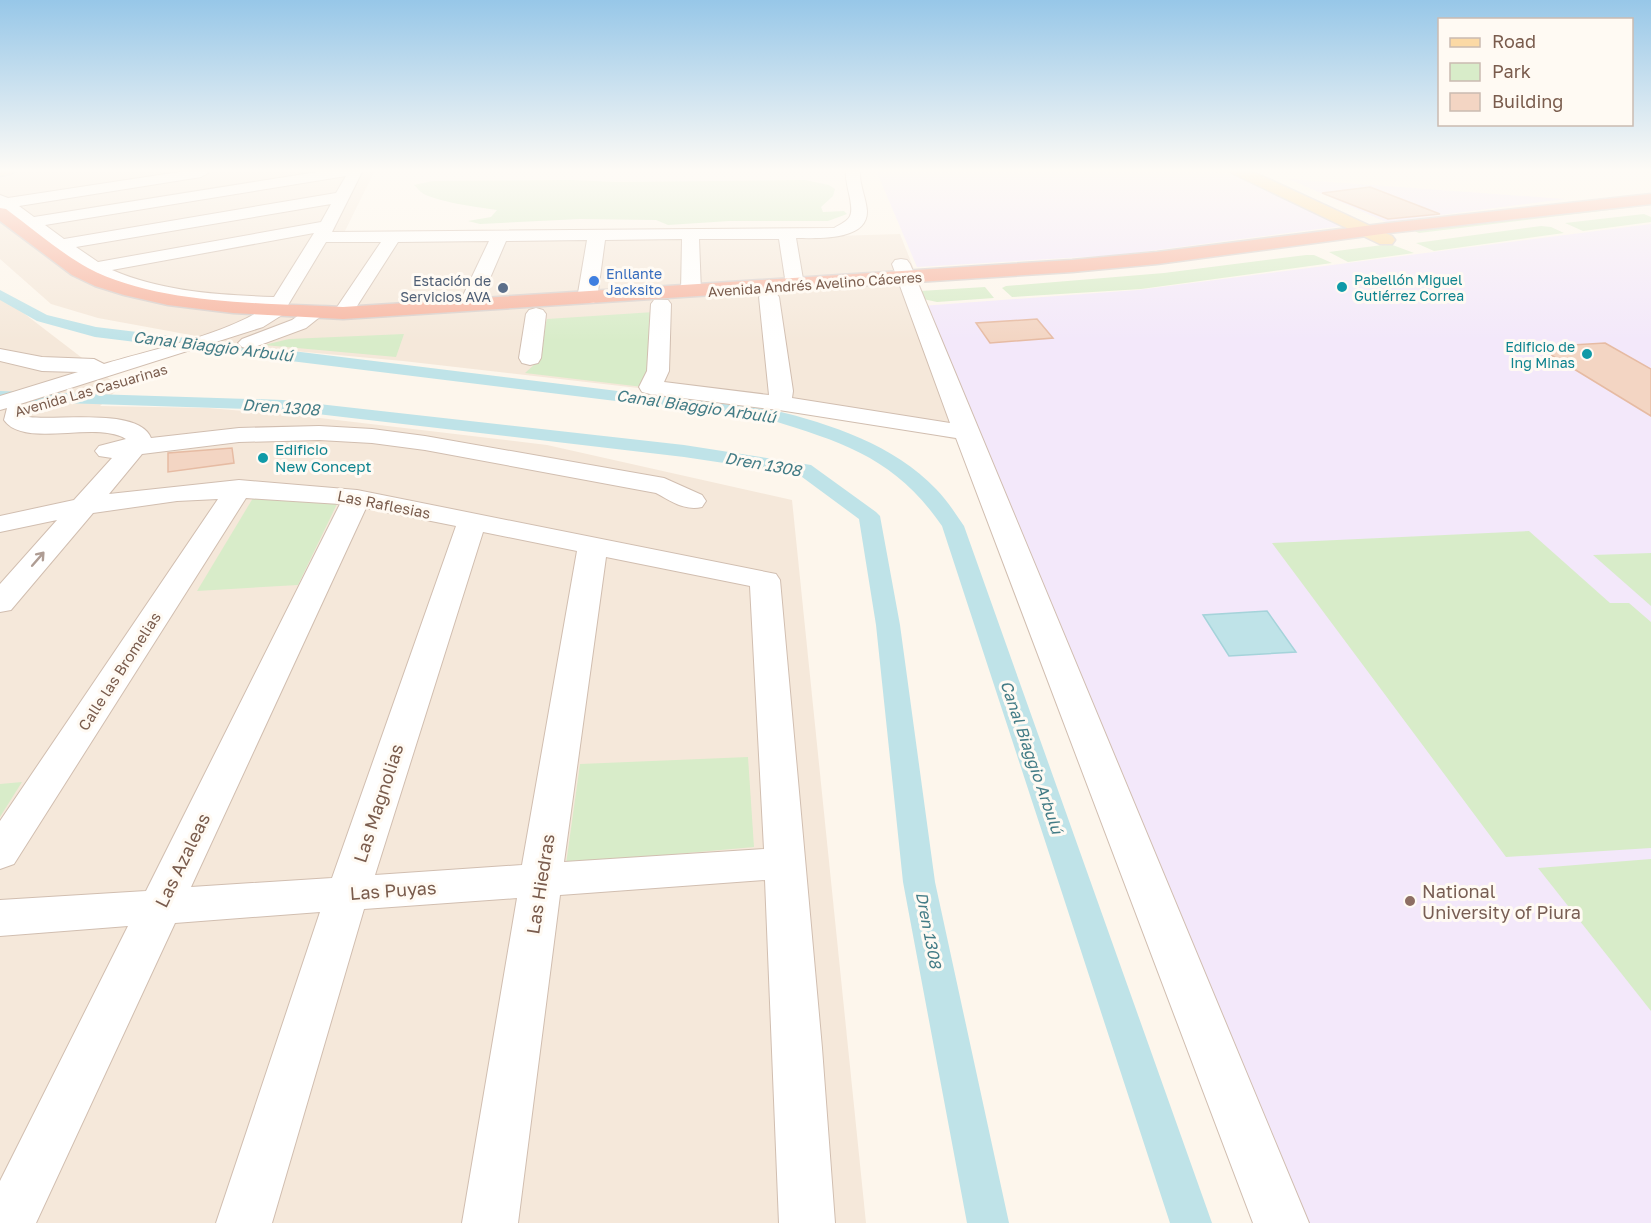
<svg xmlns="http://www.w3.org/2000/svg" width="1651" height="1223" viewBox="0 0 1651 1223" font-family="'Golos Text',sans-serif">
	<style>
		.residential { fill: #f5e8da }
		.education { fill: #f3e8fa }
		.green { fill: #d8ecc9 }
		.water { fill: #bfe3e8; stroke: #a5d3da; stroke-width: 1.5 }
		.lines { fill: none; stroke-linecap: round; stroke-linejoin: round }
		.canal { fill: #bfe3e8; fill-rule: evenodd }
		.building { fill: #f3d5c3; stroke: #e6bba3; stroke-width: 1.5 }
		.minor-casing { stroke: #d1beb0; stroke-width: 2 }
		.major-casing { stroke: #dad1cd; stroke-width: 3 }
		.highway-casing { stroke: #dad1cd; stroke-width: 3 }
		.minor { fill: #fff; fill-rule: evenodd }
		.major { fill: #fbd9a5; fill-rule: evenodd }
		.highway { fill: #f7b7a3; fill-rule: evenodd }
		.oneway { stroke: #af9d94 }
		.shop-dot { fill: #3f7fe0; stroke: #fffaf3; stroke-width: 2 }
		.culture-dot { fill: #0f9aa8; stroke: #fffaf3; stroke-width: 2 }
		.service-dot { fill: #5c6f8a; stroke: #fffaf3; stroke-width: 2 }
		.education-dot { fill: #8d6e63; stroke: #fffaf3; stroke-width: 2 }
		.labels { text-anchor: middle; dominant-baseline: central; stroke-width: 6; stroke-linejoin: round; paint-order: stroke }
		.far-shop-label { font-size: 14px; fill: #366cbe; stroke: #fffaf3; text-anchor: start }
		.far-culture-label { font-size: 14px; fill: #0d838f; stroke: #fffaf3; text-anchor: start }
		.far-service-label { font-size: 14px; fill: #4e5e75; stroke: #fffaf3; text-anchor: end }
		.far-street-label { font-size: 14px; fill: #7a5c4d; stroke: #fffaf3 }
		.culture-label { font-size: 15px; fill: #0d838f; stroke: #fffaf3; text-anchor: start }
		.street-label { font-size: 15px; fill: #7a5c4d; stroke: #fffaf3 }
		.water-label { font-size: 16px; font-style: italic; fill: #437c86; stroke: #fffaf3 }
		.near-street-label { font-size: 18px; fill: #7a5c4d; stroke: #fffaf3 }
		.near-education-label { font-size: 18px; fill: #785e54; stroke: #fffaf3; text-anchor: start }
	</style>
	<rect width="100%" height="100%" fill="#fdf6ec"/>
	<!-- residential -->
	<g class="residential">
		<path d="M 0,170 L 375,170 L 344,233 L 803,237 L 900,234 L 915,272 L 921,306 L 976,444 L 803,407 L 403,361 L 261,348 L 98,318 L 51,304 L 0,259 Z"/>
		<path d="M 0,295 L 120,387 L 100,406 L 208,408 L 303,416 L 547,445 L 792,500 L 866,1223 L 0,1223 Z"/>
	</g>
	<!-- education -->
	<g class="education">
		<path d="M 876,170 L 1183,170 L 1235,174 L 1342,226 L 1118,255 L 917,267 Z"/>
		<path d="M 1289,179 L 1565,199 L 1386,222 Z"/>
		<path d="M 1651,224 L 1651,1223 L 1309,1223 L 1030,580 L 921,306 L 1138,290 Z"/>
	</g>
	<!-- green -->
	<g class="green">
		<path d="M 572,180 L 616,182 L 805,180 L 829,185 L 835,189 L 833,196 L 821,207 L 823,212 L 844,211 L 847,214 L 828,221 L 729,221 L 668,225 L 656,220 L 580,219 L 480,224 L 468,221 L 491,217 L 497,210 C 482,208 431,201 421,192 C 418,190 417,187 414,185 L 433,181 Z"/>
		<path d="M 1651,201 L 1651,205 L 1419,233 L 1412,230 Z"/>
		<path d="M 1644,214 L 1651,217 L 1651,222 L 1583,231 L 1565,223 Z"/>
		<path d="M 1541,226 L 1551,227 L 1564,233 L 1434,251 L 1416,243 Z"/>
		<path d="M 1390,244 L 1414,253 L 1348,262 L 1329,252 Z"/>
		<path d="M 1306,255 L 1314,255 L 1332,263 L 1141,289 L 1012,297 L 1002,288 L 1006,286 L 1164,273 Z"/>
		<path d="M 985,287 L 994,298 L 937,302 L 923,299 L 920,291 Z"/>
		<path d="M 654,312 L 654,362 L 643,387 L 525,373 L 535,364 L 547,319 Z"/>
		<path d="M 404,334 L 396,357 L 264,345 L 289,339 Z"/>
		<path d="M 253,498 L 337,504 L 298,585 L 197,591 Z"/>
		<path d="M 1529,531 L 1610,603 L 1629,603 L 1651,622 L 1651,848 L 1506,857 L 1272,543 Z"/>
		<path d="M 1651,553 L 1651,606 L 1593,555 Z"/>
		<path d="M 748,757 L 754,847 L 566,864 L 580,764 Z"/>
		<path d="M 22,782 L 0,817 L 0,784 Z"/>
		<path d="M 1651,859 L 1651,1011 L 1538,868 Z"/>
	</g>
	<!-- water -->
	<path class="water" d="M 1267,611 L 1296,652 L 1229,656 L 1203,615 Z"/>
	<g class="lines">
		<!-- canal -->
		<g class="canal">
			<path d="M 0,290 L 47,315 L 96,327 L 773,410 C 831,424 894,445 936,489 C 947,500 955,513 964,526 L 1212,1223 L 1170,1223 L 942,526 C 896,459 845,443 771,420 L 95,337 L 37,321 L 0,300 Z"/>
			<path d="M 0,391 L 283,400 L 684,445 L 811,465 L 876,512 L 880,516 L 900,625 L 935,882 L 1009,1223 L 967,1223 L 903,882 L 876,625 L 859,519 L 798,474 L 684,457 L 283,410 L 0,401 Z"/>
		</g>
	</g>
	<!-- building -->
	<g class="building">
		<path d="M 1370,187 L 1440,214 L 1388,219 L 1322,193 Z"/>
		<path d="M 1037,319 L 1053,338 L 990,343 L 976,323 Z"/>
		<path d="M 1605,343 L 1651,369 L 1651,416 L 1538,347 Z"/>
		<path d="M 232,448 L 234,463 L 168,472 L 168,453 Z"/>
	</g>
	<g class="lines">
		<defs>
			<g id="minor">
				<path d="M 192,170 L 206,170 L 208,173 L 201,177 L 19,206 L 34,217 L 329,170 L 363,170 L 332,232 L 834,228 C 839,225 848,221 850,216 C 855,206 844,183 846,170 L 860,170 C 859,185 866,197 867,211 C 868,242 815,238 796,238 L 804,285 L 802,289 L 788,289 L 786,285 L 779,239 L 699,239 L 701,292 L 698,296 L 684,296 L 681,292 L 682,239 L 605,240 L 597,299 L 594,303 L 580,303 L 577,299 L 587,240 L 506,241 L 478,306 L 475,310 L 461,310 L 458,306 L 489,241 L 398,242 L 350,317 L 336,317 L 333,313 L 381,242 L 326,242 L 282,315 L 263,327 L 17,405 L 24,407 L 29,417 C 57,421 139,407 151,438 L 239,428 L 319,426 L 372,429 L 425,436 L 664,478 L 702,495 L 706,501 L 702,507 C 684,511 671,501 656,493 L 425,450 L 372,443 L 319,440 L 239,442 L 142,454 L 109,494 L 239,480 L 357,490 L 776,574 L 780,580 L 822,1048 L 835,1223 L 779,1223 L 765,880 L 560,895 L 518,1223 L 462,1223 L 517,898 L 364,909 L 272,1223 L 216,1223 L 320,912 L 175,923 L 36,1223 L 0,1223 L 0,1181 L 128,926 L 0,936 L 0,900 L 146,891 L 340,504 L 246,498 L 14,864 L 0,869 L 0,821 L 218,499 L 177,501 L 93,513 L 11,610 L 0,612 L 0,584 L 57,520 L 0,532 L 0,516 L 74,500 L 112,458 L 99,456 L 95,451 L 99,446 L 126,439 C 95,420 24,449 4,420 L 7,408 L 0,410 L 0,396 L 78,372 L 42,371 L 0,361 L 0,349 L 42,357 L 94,359 L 104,364 C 154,349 221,336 265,308 L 200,303 L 132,291 L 86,272 L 57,251 L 47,250 L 44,246 L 47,243 L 28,228 L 11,229 L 9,225 L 11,221 L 17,220 L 0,209 L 0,195 L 8,198 ZM 346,176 L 336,193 L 64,239 L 45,225 ZM 331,204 L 321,222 L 98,262 L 76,247 ZM 314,233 L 274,297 C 220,295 163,292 112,270 ZM 366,508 L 456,526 L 332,878 L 191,887 ZM 483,532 L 577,551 L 522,865 L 375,875 ZM 606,557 L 750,586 L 764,849 L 564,862 Z"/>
				<path d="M 901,259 L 907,260 L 910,264 L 1309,1223 L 1253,1223 L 956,438 L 779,410 L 650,394 L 642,392 L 639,387 L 647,371 L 651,304 L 654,300 L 668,300 L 671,304 L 669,371 L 664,382 L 769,395 L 759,297 L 762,293 L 776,293 L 779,297 L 793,391 L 792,398 L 950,423 L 892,264 L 895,260 Z"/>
				<path d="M 316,306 L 323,308 L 326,312 L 306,328 L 249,349 L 242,347 L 238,343 L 242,339 L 292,320 L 309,308 Z"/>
				<path d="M 536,308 L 543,310 L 546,314 L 541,358 L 538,363 L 530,365 L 522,363 L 519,358 L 526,314 L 529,310 Z"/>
			</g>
			<g id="major">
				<path d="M 0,170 L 16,170 L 13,173 L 0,176 Z"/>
				<path d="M 1229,170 L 1249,170 L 1392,236 L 1395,240 L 1392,244 L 1380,244 L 1232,173 Z"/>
			</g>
			<path id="highway" d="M 1651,194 L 1651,204 L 1389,233 L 1157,264 L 1072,272 L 343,319 L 233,313 L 168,305 L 124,295 L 95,286 L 72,275 L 0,221 L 0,208 L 6,209 C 32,228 59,252 88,268 C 158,305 265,303 343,307 L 1072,260 L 1157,252 L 1389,223 Z"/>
		</defs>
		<!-- minor casing -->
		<use href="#minor" class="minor-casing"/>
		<!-- major casing -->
		<use href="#major" class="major-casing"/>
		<!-- highway casing -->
		<use href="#highway" class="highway-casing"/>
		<!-- minor -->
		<use href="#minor" class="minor"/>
		<!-- major -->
		<use href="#major" class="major"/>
		<!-- highway -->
		<use href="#highway" class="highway"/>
	</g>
	<!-- one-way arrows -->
	<defs><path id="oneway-shaft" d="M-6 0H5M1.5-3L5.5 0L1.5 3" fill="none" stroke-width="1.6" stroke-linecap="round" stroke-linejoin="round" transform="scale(1.5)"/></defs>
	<use class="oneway" href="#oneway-shaft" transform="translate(38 559) rotate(-49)"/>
	<!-- sky -->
	<linearGradient id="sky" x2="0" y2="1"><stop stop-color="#97c7e8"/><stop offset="0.5" stop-color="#fefbf6"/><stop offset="1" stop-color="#fefbf6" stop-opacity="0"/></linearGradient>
	<rect width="1651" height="341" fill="url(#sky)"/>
	<!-- markers -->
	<circle class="shop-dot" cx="594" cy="281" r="6"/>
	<g class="culture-dot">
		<circle cx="1342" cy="287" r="6"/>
		<circle cx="1587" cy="354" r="6"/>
		<circle cx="263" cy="458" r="6"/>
	</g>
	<circle class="service-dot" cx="503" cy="288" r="6"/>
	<circle class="education-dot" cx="1410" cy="901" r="6"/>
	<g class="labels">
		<!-- far-shop labels -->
		<g class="far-shop-label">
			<text x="606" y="273">Enllante<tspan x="606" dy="16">Jacksito</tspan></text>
		</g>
		<!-- far-culture labels -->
		<g class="far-culture-label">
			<text x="1354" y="279">Pabellón Miguel<tspan x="1354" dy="16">Gutiérrez Correa</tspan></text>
			<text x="1575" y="346" text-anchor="end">Edificio de<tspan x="1575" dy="16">Ing Minas</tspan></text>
		</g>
		<!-- far-service labels -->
		<g class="far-service-label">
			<text x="491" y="280">Estación de<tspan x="491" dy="16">Servicios AVA</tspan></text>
		</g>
		<!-- far-street labels -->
		<g class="far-street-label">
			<text transform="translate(815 284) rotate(-4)">Avenida Andrés Avelino Cáceres</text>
			<text transform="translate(91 390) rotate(-16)">Avenida Las Casuarinas</text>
		</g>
		<!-- culture labels -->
		<g class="culture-label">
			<text x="275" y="449">Edificio<tspan x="275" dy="17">New Concept</tspan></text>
		</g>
		<!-- street labels -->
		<g class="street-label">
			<text transform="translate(384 504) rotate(11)">Las Raflesias</text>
			<text transform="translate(119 671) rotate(-57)">Calle las Bromelias</text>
		</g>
		<!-- water labels -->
		<g class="water-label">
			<text transform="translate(213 346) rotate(7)">Canal Biaggio Arbulú</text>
			<text transform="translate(696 406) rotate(8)">Canal Biaggio Arbulú</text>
			<text transform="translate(281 407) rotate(4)">Dren 1308</text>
			<text transform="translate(763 464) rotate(10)">Dren 1308</text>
			<text transform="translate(1032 757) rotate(71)">Canal Biaggio Arbulú</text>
			<text transform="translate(929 930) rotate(79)">Dren 1308</text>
		</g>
		<!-- near-street labels -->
		<g class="near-street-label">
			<text transform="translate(378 803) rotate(-72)">Las Magnolias</text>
			<text transform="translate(182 860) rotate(-64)">Las Azaleas</text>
			<text transform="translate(540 884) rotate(-81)">Las Hiedras</text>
			<text transform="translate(393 890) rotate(-4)">Las Puyas</text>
		</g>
		<!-- near-education labels -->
		<g class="near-education-label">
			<text x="1422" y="891">National<tspan x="1422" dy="21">University of Piura</tspan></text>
		</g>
	</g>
	<!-- legend -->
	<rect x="1438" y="18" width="195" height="108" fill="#fffaf3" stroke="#cabbb1" stroke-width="1.5"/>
	<rect x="1450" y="38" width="30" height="9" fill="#fbd9a5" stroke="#cabbb1" stroke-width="1.5"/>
	<text x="1492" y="48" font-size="18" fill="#7a5c4d">Road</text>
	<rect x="1450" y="63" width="30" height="18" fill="#d8ecc9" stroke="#cabbb1" stroke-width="1.5"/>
	<text x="1492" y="78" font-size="18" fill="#7a5c4d">Park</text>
	<rect x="1450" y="93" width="30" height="18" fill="#f3d5c3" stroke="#cabbb1" stroke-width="1.5"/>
	<text x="1492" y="108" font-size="18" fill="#7a5c4d">Building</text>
</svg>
